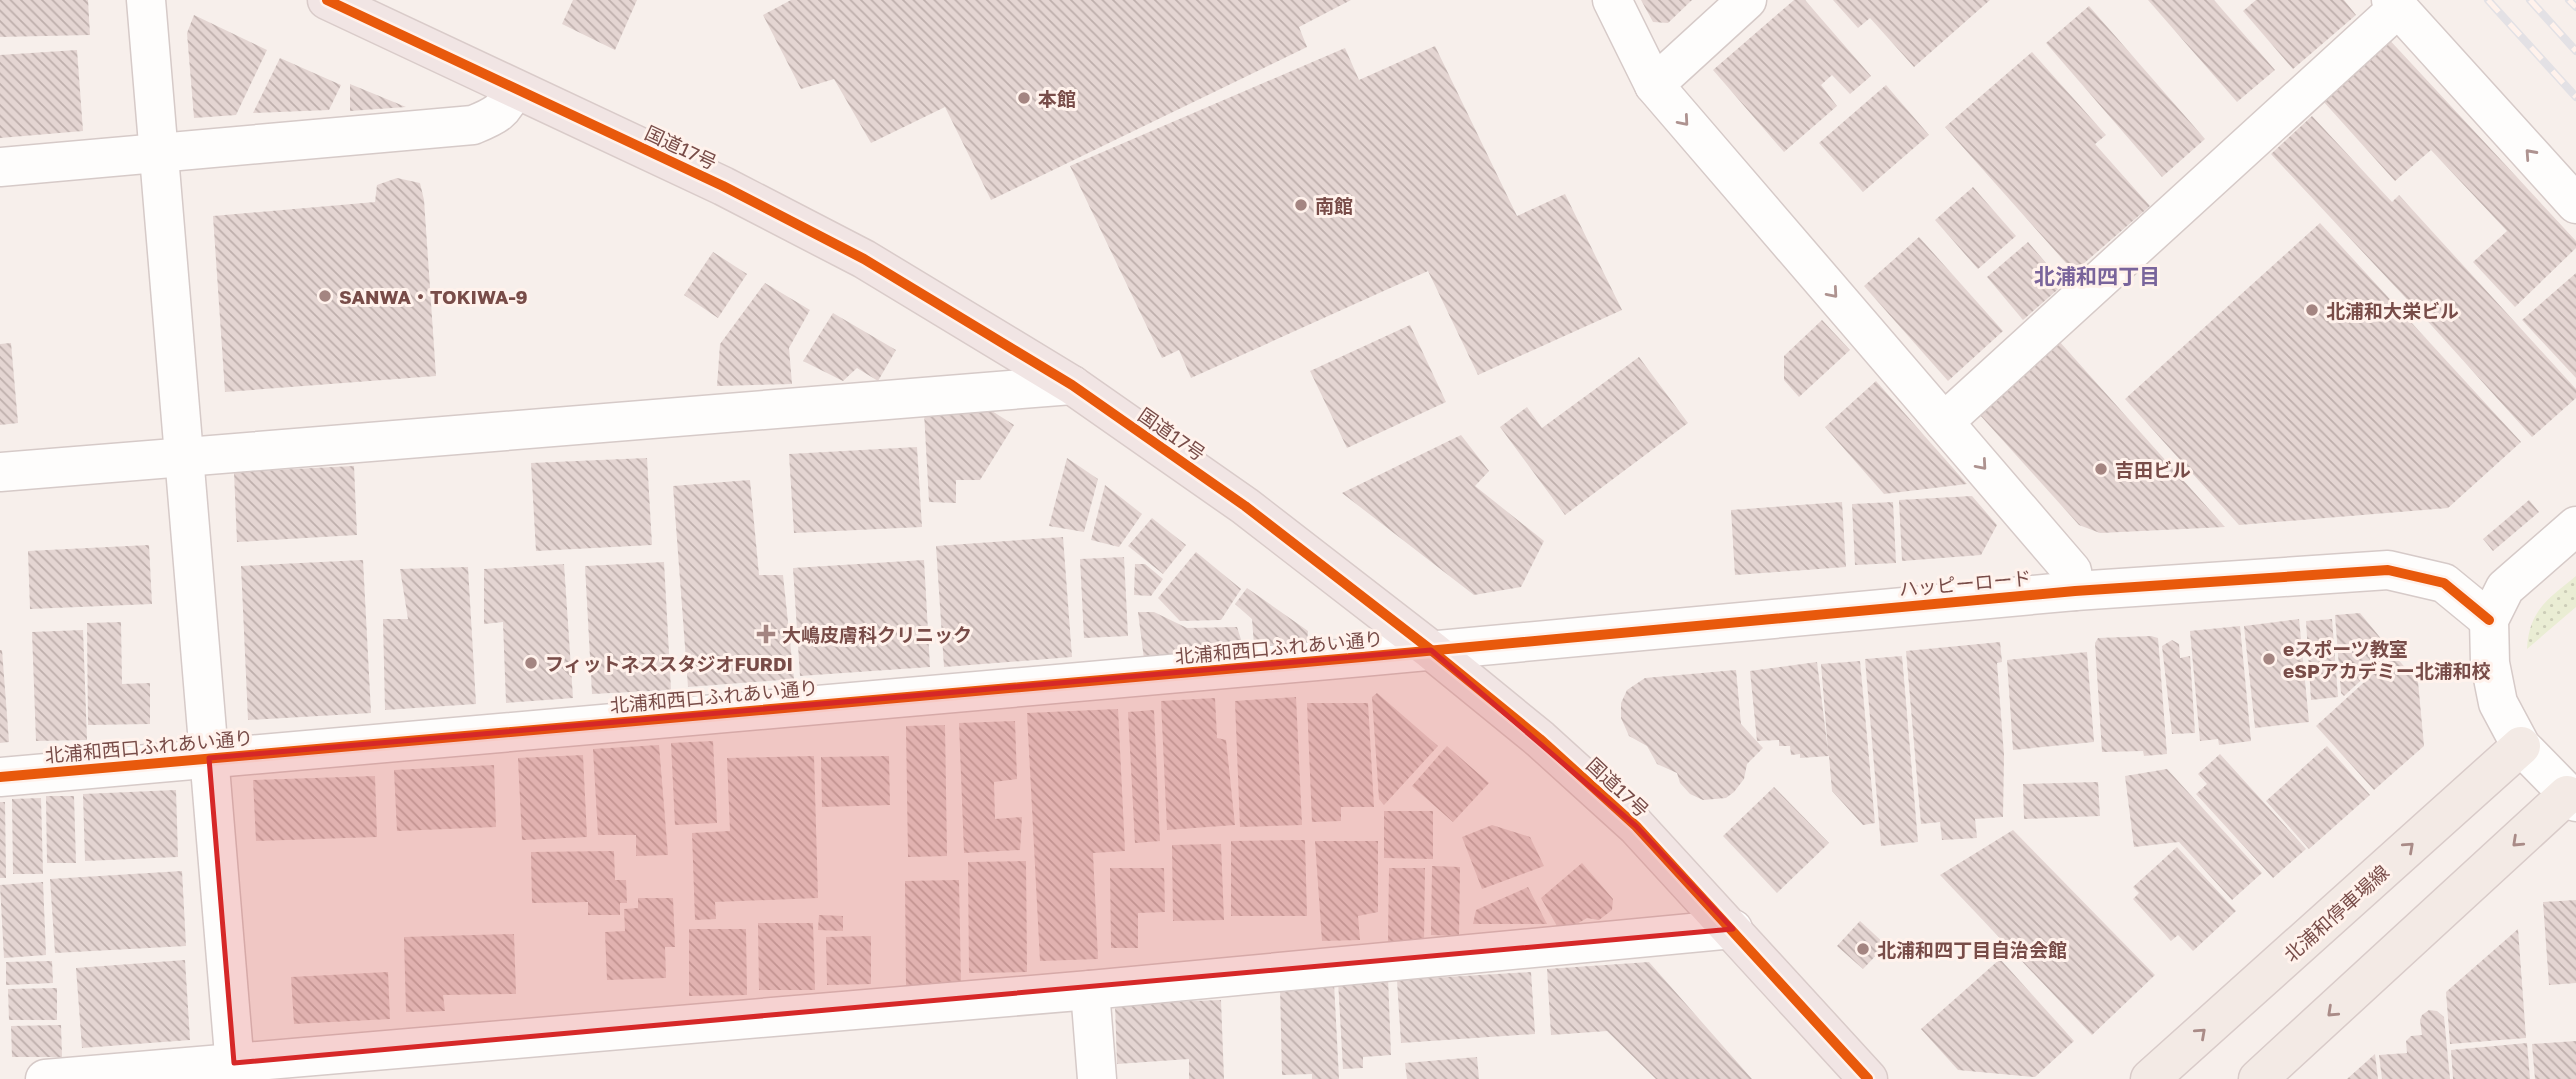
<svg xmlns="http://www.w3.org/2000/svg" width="2576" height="1079" viewBox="0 0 2576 1079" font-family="'Golos Text','Noto Sans JP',sans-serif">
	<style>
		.garden { fill: url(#garden-dots) }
		.building { fill: url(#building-back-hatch) }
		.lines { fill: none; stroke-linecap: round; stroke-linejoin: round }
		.minor-casing { stroke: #d6cac8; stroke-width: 41 }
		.major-casing { stroke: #d9cbc9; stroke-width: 41 }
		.highway-casing { stroke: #d9cbc9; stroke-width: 41 }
		.minor { stroke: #fefdfc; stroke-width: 38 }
		.major { stroke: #f3eae5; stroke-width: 38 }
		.highway { stroke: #f1e5e4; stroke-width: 38 }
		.rail-casing { stroke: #e3e1e5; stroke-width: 8 }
		.rail { stroke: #fff2ec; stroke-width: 5; stroke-dasharray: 16; stroke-linecap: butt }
		.cycleway-casing { stroke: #fff2ec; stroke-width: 15 }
		.cycleway { stroke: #e8590c; stroke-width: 10 }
		.oneway { stroke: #ae9390 }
		.oneway2 { stroke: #a98b87 }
		.marked { fill: #d62828; fill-opacity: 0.2; stroke: #d62828; stroke-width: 5; stroke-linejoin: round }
		.poi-dot { fill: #a48581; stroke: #fff2ec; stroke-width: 2.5 }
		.labels { text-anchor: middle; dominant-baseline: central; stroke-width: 6; stroke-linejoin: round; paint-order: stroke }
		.poi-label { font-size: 19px; font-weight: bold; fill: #784c48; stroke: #fff2ec; text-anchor: start }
		.street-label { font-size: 19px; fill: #784c48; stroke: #fff2ec }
		.neighbourhood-label { font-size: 21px; font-weight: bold; fill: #79649b; stroke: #fff2ec }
	</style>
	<defs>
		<pattern id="garden-dots" width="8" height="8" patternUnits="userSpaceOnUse" patternTransform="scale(1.75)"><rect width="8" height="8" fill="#eaedd4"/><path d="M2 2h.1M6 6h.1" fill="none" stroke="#cccdb8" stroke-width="1.8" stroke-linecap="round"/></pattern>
		<pattern id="building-back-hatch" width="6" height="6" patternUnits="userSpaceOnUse" patternTransform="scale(1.75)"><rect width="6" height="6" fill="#e4d5d2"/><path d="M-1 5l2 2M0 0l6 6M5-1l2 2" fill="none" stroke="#beafac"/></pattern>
	</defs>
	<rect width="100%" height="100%" fill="#f7efeb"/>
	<!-- garden -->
	<path class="garden" d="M 2576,576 L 2576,607 L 2527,649 C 2529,610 2548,599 2576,576 Z"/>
	<!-- building -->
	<g class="building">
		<path d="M 0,0 L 88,0 L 90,35 L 0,37 Z"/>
		<path d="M 573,0 L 637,0 L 615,50 L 562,24 Z"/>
		<path d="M 791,0 L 1351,0 L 1299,27 L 1307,47 L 991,200 L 945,107 L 871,143 L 834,79 L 801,89 L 763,15 Z"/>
		<path d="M 1641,0 L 1692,0 L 1668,23 L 1653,22 Z"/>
		<path d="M 1794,0 L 1805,0 L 1871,76 L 1850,94 L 1832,75 L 1821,85 L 1837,106 L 1784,152 L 1713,70 Z"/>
		<path d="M 1833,0 L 1990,0 L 1914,67 L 1870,18 L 1858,28 Z"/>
		<path d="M 2148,0 L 2214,0 L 2275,70 L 2237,102 Z"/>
		<path d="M 2256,0 L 2344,0 L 2356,15 L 2293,69 L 2243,11 Z"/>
		<path d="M 2089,6 L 2205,139 L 2162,177 L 2046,43 Z"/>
		<path d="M 194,15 L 267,50 L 236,115 L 194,118 L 187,33 Z"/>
		<path d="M 2385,35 L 2576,241 L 2576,248 L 2515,307 L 2473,262 L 2507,231 L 2431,150 L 2395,181 L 2323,101 Z"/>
		<path d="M 1435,46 L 1517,216 L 1565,194 L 1622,310 L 1478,375 L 1428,271 L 1191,378 L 1179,350 L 1162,358 L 1070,166 L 1345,48 L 1359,80 Z"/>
		<path d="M 77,50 L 83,131 L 0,138 L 0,55 Z"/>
		<path d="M 2032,52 L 2106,135 L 2095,144 L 2150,206 L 2074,272 L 1945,127 Z"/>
		<path d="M 280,58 L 341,85 L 329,110 L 253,113 Z"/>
		<path d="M 350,84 L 406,107 L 350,111 Z"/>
		<path d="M 1886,85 L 1929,135 L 1863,192 L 1819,143 Z"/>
		<path d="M 2312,116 L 2392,202 L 2399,195 L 2576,389 L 2576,398 L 2532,437 L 2432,326 L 2271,154 Z"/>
		<path d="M 397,178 L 420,183 L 424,200 L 436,376 L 225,392 L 213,216 L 375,202 L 377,185 Z"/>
		<path d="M 1973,187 L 2016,236 L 1978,269 L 1935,220 Z"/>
		<path d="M 2320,223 L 2521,442 L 2448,508 L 2239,525 L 2125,399 Z"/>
		<path d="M 1919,237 L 2003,331 L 1948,381 L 1864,286 Z"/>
		<path d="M 2028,242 L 2064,284 L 2023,320 L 1987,277 Z"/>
		<path d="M 713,252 L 747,274 L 718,318 L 684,295 Z"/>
		<path d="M 2576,273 L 2576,378 L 2522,320 Z"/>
		<path d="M 765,283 L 810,310 L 789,348 L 792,384 L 717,386 L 720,344 Z"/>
		<path d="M 833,313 L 896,350 L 878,381 L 857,368 L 843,381 L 803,361 Z"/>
		<path d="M 1822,320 L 1850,350 L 1799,397 L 1784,380 L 1784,356 Z"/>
		<path d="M 1410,325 L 1446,402 L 1347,448 L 1310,371 Z"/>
		<path d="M 2059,341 L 2225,527 L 2100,533 L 2079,525 L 1979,414 Z"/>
		<path d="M 11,343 L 18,423 L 0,425 L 0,344 Z"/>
		<path d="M 1639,357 L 1688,423 L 1565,515 L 1500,427 L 1527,407 L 1542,428 Z"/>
		<path d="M 1876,381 L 1967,484 L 1884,494 L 1825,427 Z"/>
		<path d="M 992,411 L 1014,425 L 980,480 L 956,480 L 956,503 L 929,502 L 924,412 Z"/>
		<path d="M 1461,435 L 1489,471 L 1475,486 L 1544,541 L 1521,587 L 1474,595 L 1342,493 Z"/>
		<path d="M 917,447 L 922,527 L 794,533 L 789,454 Z"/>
		<path d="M 647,458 L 652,545 L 536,551 L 531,463 Z"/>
		<path d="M 1067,458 L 1098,479 L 1084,532 L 1049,526 Z"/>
		<path d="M 354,466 L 357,535 L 237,542 L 234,472 Z"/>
		<path d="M 750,480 L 759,575 L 783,575 L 794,679 L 688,687 L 673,486 Z"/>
		<path d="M 1105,485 L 1142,514 L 1119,547 L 1091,540 Z"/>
		<path d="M 1972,496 L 1997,525 L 1981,555 L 1902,561 L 1899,500 Z"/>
		<path d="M 2529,500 L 2539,512 L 2493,551 L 2483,539 Z"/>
		<path d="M 1842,502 L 1846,567 L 1735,575 L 1731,510 Z"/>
		<path d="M 1893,502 L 1896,563 L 1855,565 L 1852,504 Z"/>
		<path d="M 1152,518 L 1186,545 L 1163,574 L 1128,546 Z"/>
		<path d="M 1063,537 L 1072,657 L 944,667 L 936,546 Z"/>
		<path d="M 149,545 L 152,604 L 30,609 L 28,551 Z"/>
		<path d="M 1196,552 L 1241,589 L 1221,620 L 1180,621 L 1158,598 Z"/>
		<path d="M 1124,557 L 1128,636 L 1084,638 L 1080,559 Z"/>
		<path d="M 363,560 L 371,713 L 248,720 L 241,566 Z"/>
		<path d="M 924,560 L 930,667 L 800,676 L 793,568 Z"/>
		<path d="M 664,562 L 671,690 L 592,694 L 585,566 Z"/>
		<path d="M 564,564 L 573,698 L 506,703 L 503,622 L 484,624 L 484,569 Z"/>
		<path d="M 1135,564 L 1145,564 L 1163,579 L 1151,596 L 1134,595 Z"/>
		<path d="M 468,567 L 476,704 L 385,710 L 383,619 L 408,619 L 400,569 Z"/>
		<path d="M 1247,588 L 1308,631 L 1307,643 L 1254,645 L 1252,619 L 1235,604 Z"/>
		<path d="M 1138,612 L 1154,612 L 1187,628 L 1237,627 L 1245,652 L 1144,659 Z"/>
		<path d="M 2360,613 L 2392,652 L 2344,696 L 2341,693 L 2335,615 Z"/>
		<path d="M 2299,619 L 2309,722 L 2255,728 L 2244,626 Z"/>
		<path d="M 2332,619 L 2338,697 L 2311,700 L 2306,621 Z"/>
		<path d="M 121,622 L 122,684 L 150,683 L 150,724 L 88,725 L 87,623 Z"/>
		<path d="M 2240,626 L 2251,741 L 2219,745 L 2218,739 L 2200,741 L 2190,631 Z"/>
		<path d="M 83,630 L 87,740 L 36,741 L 32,632 Z"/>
		<path d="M 2151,636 L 2158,638 L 2167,754 L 2144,756 L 2143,751 L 2102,752 L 2095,643 L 2098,638 Z"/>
		<path d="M 2172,640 L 2179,644 L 2180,658 L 2190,656 L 2195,733 L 2172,734 L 2162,646 Z"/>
		<path d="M 2000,642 L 2002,662 L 1997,663 L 2004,755 L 2003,817 L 1975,819 L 1977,838 L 1942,840 L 1940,822 L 1921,824 L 1906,651 Z"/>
		<path d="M 0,650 L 2,650 L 9,742 L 0,743 Z"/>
		<path d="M 2087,652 L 2094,742 L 2013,750 L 2007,660 Z"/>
		<path d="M 2394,655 L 2418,682 L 2424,746 L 2374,790 L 2316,726 Z"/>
		<path d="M 1902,656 L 1918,842 L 1881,846 L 1865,659 Z"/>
		<path d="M 1860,661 L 1875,823 L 1863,825 L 1832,791 L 1829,756 L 1800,758 L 1800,754 L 1791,755 L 1790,746 L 1779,746 L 1779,740 L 1757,741 L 1750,671 L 1817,662 L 1828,751 L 1821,664 Z"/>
		<path d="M 1736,670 L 1741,724 L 1763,748 L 1747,764 L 1744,779 L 1734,792 L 1726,798 L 1703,800 L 1690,794 L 1680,783 L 1677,773 L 1657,764 L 1647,746 L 1629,736 L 1621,718 L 1621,703 L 1627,690 L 1645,678 Z"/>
		<path d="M 1377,693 L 1438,746 L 1384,805 L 1379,799 L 1372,697 Z"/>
		<path d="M 1296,697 L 1302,825 L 1240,827 L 1235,701 Z"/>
		<path d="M 1215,698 L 1217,738 L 1226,740 L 1235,825 L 1167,830 L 1161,701 Z"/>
		<path d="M 1307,703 L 1368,703 L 1374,807 L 1341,807 L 1341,821 L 1312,822 Z"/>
		<path d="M 1118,709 L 1125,851 L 1093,853 L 1098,959 L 1040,961 L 1027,713 Z"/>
		<path d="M 1154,710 L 1160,841 L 1135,843 L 1128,712 Z"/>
		<path d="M 1015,721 L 1017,779 L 994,782 L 995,819 L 1022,817 L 1020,850 L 964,853 L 959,723 Z"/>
		<path d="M 945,725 L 947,856 L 908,857 L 906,726 Z"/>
		<path d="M 713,741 L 717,823 L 675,825 L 671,743 Z"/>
		<path d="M 659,745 L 668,855 L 636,856 L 636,835 L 598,835 L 593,749 Z"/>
		<path d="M 1447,746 L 1489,783 L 1453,822 L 1412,786 Z"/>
		<path d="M 2327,746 L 2370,795 L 2309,849 L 2266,801 Z"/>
		<path d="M 2220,754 L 2306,849 L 2273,878 L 2196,794 L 2207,784 L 2198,774 Z"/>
		<path d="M 583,755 L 587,837 L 522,840 L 518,758 Z"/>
		<path d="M 814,756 L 818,898 L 715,902 L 716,919 L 695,920 L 692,833 L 730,831 L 727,758 Z"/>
		<path d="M 889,756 L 890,805 L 822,807 L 821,757 Z"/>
		<path d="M 494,765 L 496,827 L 397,831 L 394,770 Z"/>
		<path d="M 2167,769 L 2262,873 L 2232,900 L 2179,842 L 2134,847 L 2125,776 Z"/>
		<path d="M 375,776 L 377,837 L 256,841 L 253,780 Z"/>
		<path d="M 2098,782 L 2100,816 L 2024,819 L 2023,784 Z"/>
		<path d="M 1774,787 L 1829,843 L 1777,893 L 1723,836 Z"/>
		<path d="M 176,790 L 178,857 L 85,861 L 83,794 Z"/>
		<path d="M 46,796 L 74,796 L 76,863 L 47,863 Z"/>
		<path d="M 41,798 L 43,874 L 13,874 L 12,799 Z"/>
		<path d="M 0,802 L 5,802 L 6,878 L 0,878 Z"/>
		<path d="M 1384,811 L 1433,811 L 1433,859 L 1384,858 Z"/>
		<path d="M 1492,825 L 1530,837 L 1544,866 L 1482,889 L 1462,837 Z"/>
		<path d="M 2013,830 L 2155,975 L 2092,1035 L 1940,875 Z"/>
		<path d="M 1305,840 L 1307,916 L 1231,916 L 1231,841 Z"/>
		<path d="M 1315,841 L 1378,841 L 1378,912 L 1358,916 L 1360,940 L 1322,941 Z"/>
		<path d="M 1221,844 L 1224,920 L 1173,921 L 1172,845 Z"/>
		<path d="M 2177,847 L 2236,911 L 2193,951 L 2178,935 L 2171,941 L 2133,899 L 2139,893 L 2133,887 Z"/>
		<path d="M 614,851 L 615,880 L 626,880 L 627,903 L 620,903 L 620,915 L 588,915 L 588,902 L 532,903 L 531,852 Z"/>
		<path d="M 1026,861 L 1027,972 L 969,973 L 968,862 Z"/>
		<path d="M 1582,863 L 1613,899 L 1612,910 L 1599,920 L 1587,918 L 1561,933 L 1541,898 Z"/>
		<path d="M 1432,866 L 1460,867 L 1459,936 L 1431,935 Z"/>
		<path d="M 1110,868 L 1164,868 L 1165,912 L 1138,913 L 1138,948 L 1111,948 Z"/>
		<path d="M 1389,868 L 1425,868 L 1424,941 L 1388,941 Z"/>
		<path d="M 182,871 L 186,946 L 55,953 L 50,879 Z"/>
		<path d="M 959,880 L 961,984 L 906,985 L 905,881 Z"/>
		<path d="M 43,882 L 46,955 L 4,958 L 0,885 Z"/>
		<path d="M 1528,887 L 1547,924 L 1473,924 L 1476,910 Z"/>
		<path d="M 638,898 L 673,898 L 675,947 L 665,947 L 666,978 L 607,980 L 605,932 L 625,931 L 624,909 L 638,908 Z"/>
		<path d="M 2576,900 L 2576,983 L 2549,985 L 2543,902 Z"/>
		<path d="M 819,915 L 843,916 L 843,931 L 818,930 Z"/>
		<path d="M 1860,921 L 1886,945 L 1863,969 L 1837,946 Z"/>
		<path d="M 758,923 L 813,923 L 815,990 L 759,990 Z"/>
		<path d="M 689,929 L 746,929 L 747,995 L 689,996 Z"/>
		<path d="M 2518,929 L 2526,1038 L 2450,1044 L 2446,992 Z"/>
		<path d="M 514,934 L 516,994 L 443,995 L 445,1011 L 406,1012 L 404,937 Z"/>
		<path d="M 871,936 L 871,984 L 827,985 L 826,937 Z"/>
		<path d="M 2000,959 L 2074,1041 L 2035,1077 L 1958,1070 L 1921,1029 Z"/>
		<path d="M 185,960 L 190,1040 L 82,1048 L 76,968 Z"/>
		<path d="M 52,961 L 53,983 L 6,985 L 6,962 Z"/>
		<path d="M 1649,962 L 1752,1079 L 1656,1079 L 1607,1031 L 1551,1035 L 1547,969 Z"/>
		<path d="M 388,972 L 390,1019 L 294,1024 L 291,977 Z"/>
		<path d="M 1531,972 L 1535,1034 L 1401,1043 L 1397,980 Z"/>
		<path d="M 1388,977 L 1391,1055 L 1363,1057 L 1363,1068 L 1343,1069 L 1338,980 Z"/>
		<path d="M 1334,983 L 1339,1079 L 1312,1079 L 1312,1074 L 1282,1075 L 1280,987 Z"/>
		<path d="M 57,988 L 57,1020 L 9,1020 L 8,989 Z"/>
		<path d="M 1221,1000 L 1224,1079 L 1189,1079 L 1189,1059 L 1117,1064 L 1115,1004 Z"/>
		<path d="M 2429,1010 L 2437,1011 L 2444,1017 L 2450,1079 L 2382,1079 L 2379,1055 L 2407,1053 L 2406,1041 L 2411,1036 L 2422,1035 L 2420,1020 L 2422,1015 Z"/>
		<path d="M 61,1025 L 62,1057 L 12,1057 L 11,1026 Z"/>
		<path d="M 2576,1041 L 2576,1079 L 2535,1079 L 2532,1044 Z"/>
		<path d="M 2527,1043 L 2530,1079 L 2453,1079 L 2451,1050 Z"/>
		<path d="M 2375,1054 L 2378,1079 L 2347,1079 Z"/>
		<path d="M 1477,1057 L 1479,1079 L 1407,1079 L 1405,1063 Z"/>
	</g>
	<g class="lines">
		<defs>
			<g id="minor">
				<path d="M 146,0 L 236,1079"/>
				<path d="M 1612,0 L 1654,85 L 2072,571 L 2075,591"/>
				<path d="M 2391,0 L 2576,204"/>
				<path d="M 1654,85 L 1747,0"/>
				<path d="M 0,167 L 473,125 C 495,116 505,112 513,88"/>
				<path d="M 1944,422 L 2398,8"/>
				<path d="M 0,472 L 1072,385"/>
				<path d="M 2576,526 L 2505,588 L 2489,620 L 2490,663 L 2498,703 L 2521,746 L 2576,802"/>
				<path d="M 0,777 L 1362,657 L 2075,591 L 2388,570 L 2444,583 L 2489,620"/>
				<path d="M 1090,990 L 1097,1079"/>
				<path d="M 45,1079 L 1090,990 L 1733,929"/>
			</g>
			<g id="major">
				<path d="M 2150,1079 L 2521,746"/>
				<path d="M 2258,1079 L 2567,795"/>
			</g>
			<path id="highway" d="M 327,0 L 723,186 L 864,259 L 1072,385 L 1245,506 L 1431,650 L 1540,739 L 1636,826 L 1868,1079"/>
		</defs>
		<!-- minor casing -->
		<use href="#minor" class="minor-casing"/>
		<!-- major casing -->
		<use href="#major" class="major-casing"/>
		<!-- highway casing -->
		<use href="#highway" class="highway-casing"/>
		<!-- minor -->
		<use href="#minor" class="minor"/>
		<!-- major -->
		<use href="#major" class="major"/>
		<!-- highway -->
		<use href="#highway" class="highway"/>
		<defs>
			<g id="rail">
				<path d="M 2488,0 L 2576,97"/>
				<path d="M 2530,0 L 2576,51"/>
				<path d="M 2569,0 L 2576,7"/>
			</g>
		</defs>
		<!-- rail casing -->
		<use href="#rail" class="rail-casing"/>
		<!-- rail -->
		<use href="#rail" class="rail"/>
		<defs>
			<g id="cycleway">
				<path d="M 327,0 L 723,186 L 864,259 L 1072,385 L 1245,506 L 1431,650 L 1540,739 L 1636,826 L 1868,1079"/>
				<path d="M 0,777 L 1362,657 L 2075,591 L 2388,570 L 2444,583 L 2489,620"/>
			</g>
		</defs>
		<!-- cycleway casing -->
		<use href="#cycleway" class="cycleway-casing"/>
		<!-- cycleway -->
		<use href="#cycleway" class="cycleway"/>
	</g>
	<!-- one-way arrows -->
	<defs><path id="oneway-chevron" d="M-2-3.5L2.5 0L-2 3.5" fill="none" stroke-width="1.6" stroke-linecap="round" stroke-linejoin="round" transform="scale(1.75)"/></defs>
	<g class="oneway">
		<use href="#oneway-chevron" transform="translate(1684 121) rotate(49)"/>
		<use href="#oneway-chevron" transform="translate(2530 154) rotate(-132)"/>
		<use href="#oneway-chevron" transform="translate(1833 293) rotate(49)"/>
		<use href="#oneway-chevron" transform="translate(1982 465) rotate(49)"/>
	</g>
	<g class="oneway2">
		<use href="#oneway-chevron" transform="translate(2517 842) rotate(137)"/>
		<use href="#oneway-chevron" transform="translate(2409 847) rotate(-42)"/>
		<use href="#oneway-chevron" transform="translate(2332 1012) rotate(137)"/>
		<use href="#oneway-chevron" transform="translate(2201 1033) rotate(-42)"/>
	</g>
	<!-- marked area -->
	<path class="marked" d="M 1431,650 L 1636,826 L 1733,929 L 234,1063 L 209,758 Z"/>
	<!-- markers -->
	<g class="poi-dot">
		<circle cx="1024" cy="98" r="7"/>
		<circle cx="1301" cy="205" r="7"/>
		<circle cx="325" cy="296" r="7"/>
		<circle cx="2312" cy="310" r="7"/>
		<circle cx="2101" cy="469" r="7"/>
		<path d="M762.5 623.5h7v7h7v7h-7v7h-7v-7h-7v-7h7z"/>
		<circle cx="2269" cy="659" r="7"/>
		<circle cx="531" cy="663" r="7"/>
		<circle cx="1863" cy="949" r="7"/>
	</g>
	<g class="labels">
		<!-- poi labels -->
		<g class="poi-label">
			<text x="1038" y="98">本館</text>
			<text x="1315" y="205">南館</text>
			<text x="339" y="296">SANWA・TOKIWA-9</text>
			<text x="2326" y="310">北浦和大栄ビル</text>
			<text x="2115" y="469">吉田ビル</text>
			<text x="782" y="634">大嶋皮膚科クリニック</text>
			<text x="2283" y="648">eスポーツ教室<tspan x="2283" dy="22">eSPアカデミー北浦和校</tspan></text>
			<text x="545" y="663">フィットネススタジオFURDI</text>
			<text x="1877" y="949">北浦和四丁目自治会館</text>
		</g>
		<!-- street labels -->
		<g class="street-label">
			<text transform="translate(681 147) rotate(25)">国道17号</text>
			<text transform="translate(1172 434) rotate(35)">国道17号</text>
			<text transform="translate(1965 583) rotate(-5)">ハッピーロード</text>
			<text transform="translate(1279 647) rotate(-5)">北浦和西口ふれあい通り</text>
			<text transform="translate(714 696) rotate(-5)">北浦和西口ふれあい通り</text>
			<text transform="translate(149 746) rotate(-5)">北浦和西口ふれあい通り</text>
			<text transform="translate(1618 787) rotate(43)">国道17号</text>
			<text transform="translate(2336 913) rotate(-42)">北浦和停車場線</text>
		</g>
		<!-- neighbourhood labels -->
		<g class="neighbourhood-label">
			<text x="2097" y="276">北浦和四丁目</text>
		</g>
	</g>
</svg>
